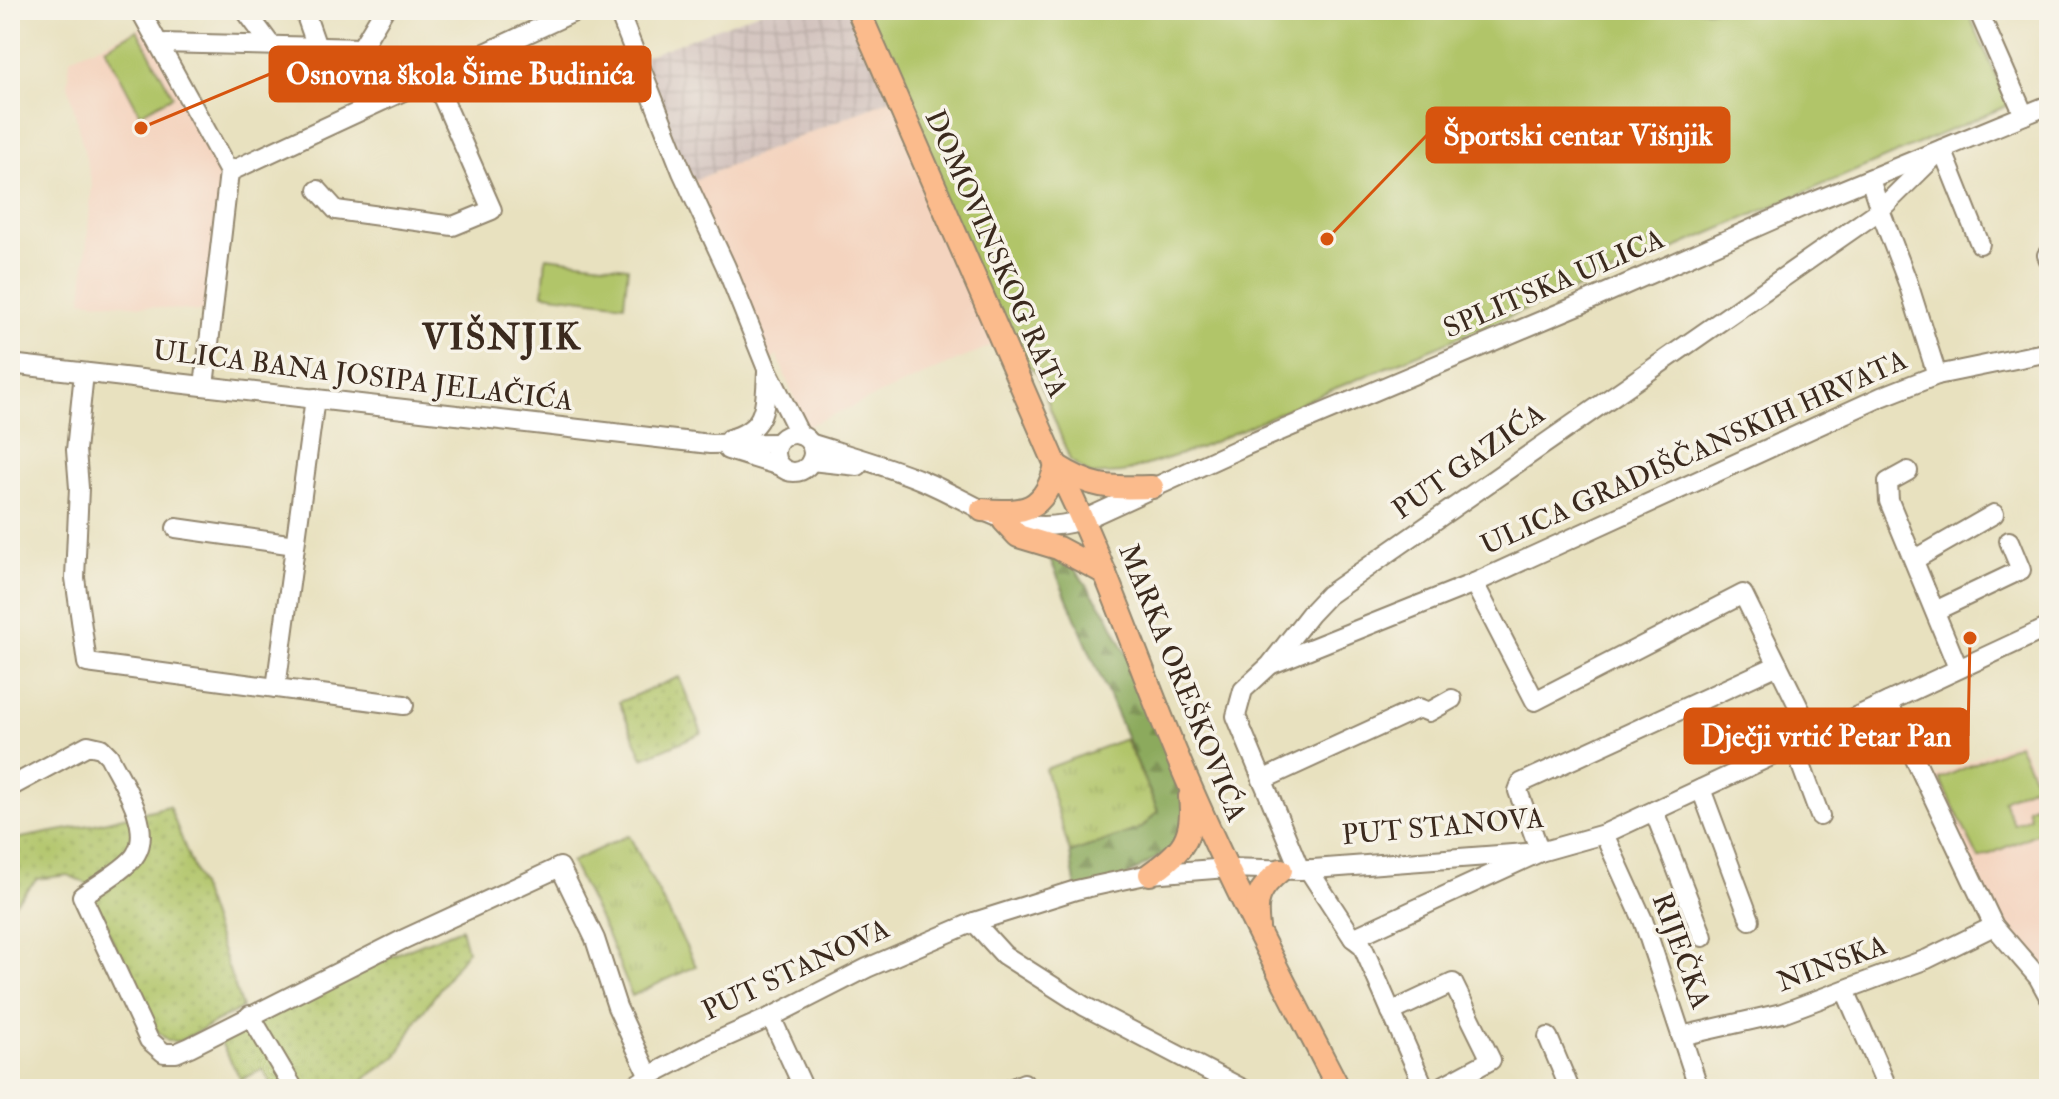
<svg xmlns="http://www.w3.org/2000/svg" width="2059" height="1099" viewBox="0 0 2059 1099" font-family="'IM FELL Double Pica',serif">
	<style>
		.built { fill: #f4d4bf }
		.industrial { fill: url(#industrial-grid) }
		.grass { fill: url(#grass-tufts); stroke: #767844; stroke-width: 2 }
		.forest { fill: url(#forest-firs); stroke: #646a3e; stroke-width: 2 }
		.park { fill: url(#park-dots); stroke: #767844; stroke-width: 2 }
		.garden { fill: #b1c569; stroke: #767844; stroke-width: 2 }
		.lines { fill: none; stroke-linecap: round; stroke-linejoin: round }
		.minor-casing { stroke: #92866e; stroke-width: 22 }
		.major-casing { stroke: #92866e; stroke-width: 26 }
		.minor { stroke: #fff; stroke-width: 18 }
		.major { stroke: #fbbb8c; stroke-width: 22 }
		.labels { text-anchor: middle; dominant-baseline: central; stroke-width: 7; stroke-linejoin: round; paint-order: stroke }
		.street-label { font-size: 28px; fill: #3b2a1e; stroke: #f7f3e8 }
		.district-label { font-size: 36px; font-weight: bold; letter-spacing: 2px; fill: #3b2a1e; stroke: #f7f3e8 }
		.leader { fill: none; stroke: #d7540e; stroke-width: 3 }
		.callout-dot { fill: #d7540e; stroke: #f7f3e8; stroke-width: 3 }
		.callout { fill: #d7540e; stroke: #d7540e; stroke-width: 3 }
		.callout-label { font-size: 30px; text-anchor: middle; font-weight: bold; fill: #fff }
	</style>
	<defs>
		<pattern id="industrial-grid" width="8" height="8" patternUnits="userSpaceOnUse" patternTransform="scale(2)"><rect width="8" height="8" fill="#d0c0bb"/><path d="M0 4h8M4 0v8" fill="none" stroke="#b4a5a0"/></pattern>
		<pattern id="grass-tufts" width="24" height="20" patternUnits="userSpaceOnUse" patternTransform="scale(2)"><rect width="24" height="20" fill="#b1c569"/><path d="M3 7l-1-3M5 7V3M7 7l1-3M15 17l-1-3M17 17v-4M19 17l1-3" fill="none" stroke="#99a95b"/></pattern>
		<pattern id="forest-firs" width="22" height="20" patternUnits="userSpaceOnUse" patternTransform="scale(2)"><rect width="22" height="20" fill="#8caa5d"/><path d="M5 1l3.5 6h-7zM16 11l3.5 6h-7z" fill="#748b4c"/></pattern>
		<pattern id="park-dots" width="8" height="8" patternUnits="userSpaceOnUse" patternTransform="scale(2)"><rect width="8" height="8" fill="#b1c569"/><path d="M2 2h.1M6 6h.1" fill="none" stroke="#99a95b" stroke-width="1.8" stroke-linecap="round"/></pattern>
	</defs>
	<rect width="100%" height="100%" fill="#f7f3e8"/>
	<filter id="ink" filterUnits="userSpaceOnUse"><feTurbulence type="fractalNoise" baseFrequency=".0125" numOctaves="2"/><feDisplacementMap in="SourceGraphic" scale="16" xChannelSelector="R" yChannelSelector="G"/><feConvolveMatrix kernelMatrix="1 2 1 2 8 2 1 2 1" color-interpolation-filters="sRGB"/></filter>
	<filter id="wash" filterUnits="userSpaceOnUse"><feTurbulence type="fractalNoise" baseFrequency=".006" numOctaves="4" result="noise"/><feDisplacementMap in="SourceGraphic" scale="32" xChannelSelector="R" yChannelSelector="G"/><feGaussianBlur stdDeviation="1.8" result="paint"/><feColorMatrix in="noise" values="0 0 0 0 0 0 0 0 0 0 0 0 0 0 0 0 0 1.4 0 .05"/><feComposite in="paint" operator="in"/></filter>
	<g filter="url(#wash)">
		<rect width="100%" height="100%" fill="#e8e1bf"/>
		<!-- built -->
		<g class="built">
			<path d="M 144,26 L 229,172 L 212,313 L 82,300 L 92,184 L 68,84 L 70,58 Z"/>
			<path d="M 895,97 L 1002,341 L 805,427 L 777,354 L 767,369 L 688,183 Z"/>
			<path d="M 2019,739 L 2045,793 L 2049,791 L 2049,973 L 2038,977 L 1994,926 L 1935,777 Z"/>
		</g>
		<!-- industrial -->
		<path class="industrial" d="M 764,10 L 858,10 L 895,97 L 688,183 L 636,60 Z"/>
		<!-- grass -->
		<g class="grass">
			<path d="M 1125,739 L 1158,811 L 1142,828 L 1070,853 L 1045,769 Z"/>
			<path d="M 629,835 L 696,966 L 632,996 L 607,934 L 571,862 Z"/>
		</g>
		<!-- forest -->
		<path class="forest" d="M 1048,554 L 1072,565 L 1108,616 L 1184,772 L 1194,835 L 1122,879 L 1076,890 L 1070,853 L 1142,828 L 1158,811 Z"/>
		<!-- park -->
		<g class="park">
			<path d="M 679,677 L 702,733 L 643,758 L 619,702 Z"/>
			<path d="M 169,806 L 199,883 L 242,1008 L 180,1041 L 168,1041 L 153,1027 L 86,883 L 68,875 L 37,879 L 10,908 L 10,840 L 95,824 Z"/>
			<path d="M 461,928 L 467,951 L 417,1020 L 397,1056 L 350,1089 L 275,1089 L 262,1069 L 241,1080 L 220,1041 L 403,951 Z"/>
		</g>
		<!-- garden -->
		<g class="garden">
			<path d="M 858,10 L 1967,10 L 2009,105 L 1675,248 L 1319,395 L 1200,448 L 1122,473 L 1091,475 L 1070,460 L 1037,374 L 1002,341 Z"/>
			<path d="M 137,30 L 173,96 L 140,114 L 105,48 Z"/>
			<path d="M 546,257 L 628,267 L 624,304 L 543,294 Z"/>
			<path d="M 2018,744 L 2037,784 L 2003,800 L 2014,824 L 2030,817 L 2027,808 L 2049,798 L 2049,828 L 1979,859 L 1940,779 Z"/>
		</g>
	</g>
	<g filter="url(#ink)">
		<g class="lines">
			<defs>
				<g id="minor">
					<path d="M 140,10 L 229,172 L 204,386"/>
					<path d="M 245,10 L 271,45"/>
					<path d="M 304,10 L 317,47"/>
					<path d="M 618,10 L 682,172 L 726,267 L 767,369 L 800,435"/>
					<path d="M 1978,10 L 2024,115"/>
					<path d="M 160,43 L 361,48 L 384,10"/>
					<path d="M 1942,149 L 1980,244"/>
					<path d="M 1937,154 L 1880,210 L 1908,283 L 1937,375 L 2049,352"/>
					<path d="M 229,172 L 578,10"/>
					<path d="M 318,190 L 336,210 L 453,226 L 492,210 L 434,78"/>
					<path d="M 2047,255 L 2049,260"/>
					<path d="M 10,364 L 710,444 L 777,443"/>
					<path d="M 84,373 L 76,450 L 79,488 L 75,578 L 87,663 L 404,705"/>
					<circle cx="794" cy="453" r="19"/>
					<path d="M 729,439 C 767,429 765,406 767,372"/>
					<path d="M 810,443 C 847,455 885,465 921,480 C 984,506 1011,540 1083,520 L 1247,445 L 1579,305 L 1813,202 L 2049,105"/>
					<path d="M 728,450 L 780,466"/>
					<path d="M 811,461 L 858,466"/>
					<path d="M 1908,471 L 1888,482 L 1889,501 L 1958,668"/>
					<path d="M 176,528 L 295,545"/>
					<path d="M 1914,560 L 1994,514"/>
					<path d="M 1474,583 L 1535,701 L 1743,594 L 1813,736"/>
					<path d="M 1935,611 L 2021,570 L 2009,541"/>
					<path d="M 1272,664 L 1474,583 L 1881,397 L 1937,375"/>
					<path d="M 276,688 L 315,398"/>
					<path d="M 1888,702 L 1994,926 L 2038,977 L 2049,997"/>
					<path d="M 1794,746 L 1820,816"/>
					<path d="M 1262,780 L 1419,708 L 1429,712 L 1452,699"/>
					<path d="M 10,787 L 88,745 L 101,748 L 109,756 C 121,781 153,826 136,854 C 129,867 96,886 82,896 L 149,1040 L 164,1053 L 176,1053 L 190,1047 L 402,940 L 560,867 L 595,939 L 617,1007 L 649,1076"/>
					<path d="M 1701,789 L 1750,920"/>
					<path d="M 1654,811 L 1703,937"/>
					<path d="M 1604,834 L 1643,920 L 1699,1089"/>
					<path d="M 1308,869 L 1353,938 L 1362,945 L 1425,1089"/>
					<path d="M 1300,870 L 1236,716 L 1243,690 L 1270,665 L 1310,614 L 1328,595 L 1880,210 L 1870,179"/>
					<path d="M 974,922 L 1004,955 L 1084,1006 L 1243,1089"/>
					<path d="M 1353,938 L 1540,852 L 1518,791 L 1521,783 L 1778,665"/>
					<path d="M 1845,990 L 1888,1089"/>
					<path d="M 1391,1012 L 1453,983 L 1491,1060 L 1437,1089"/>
					<path d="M 250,1015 L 294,1089"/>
					<path d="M 771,1017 L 804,1089"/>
					<path d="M 1681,1036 L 1782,1013 L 1927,959 L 1994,926"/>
					<path d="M 1548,1037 L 1569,1087"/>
					<path d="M 630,1089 L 649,1076 L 708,1045 L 771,1017 L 867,968 L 974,922 L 1076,890 L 1150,874 L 1227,868 L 1300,870 L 1540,852 L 1604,834 L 2049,627"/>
					<path d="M 1010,1089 L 1024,1083"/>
				</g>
				<g id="major">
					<path d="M 858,10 L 1056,465 C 1103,557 1135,655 1175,751 C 1223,867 1281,977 1339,1089"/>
					<path d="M 1057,466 C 1093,489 1110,488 1152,487"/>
					<path d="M 982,510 C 1024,514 1045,511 1056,465"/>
					<path d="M 1004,521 L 1018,536 L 1058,548 L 1105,573"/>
					<path d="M 1150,874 C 1182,852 1195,837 1190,797"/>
					<path d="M 1258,927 C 1254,899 1259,888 1281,870"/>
				</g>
			</defs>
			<!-- minor casing -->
			<use href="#minor" class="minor-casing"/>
			<!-- major casing -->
			<use href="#major" class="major-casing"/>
			<!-- minor -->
			<use href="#minor" class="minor"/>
			<!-- major -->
			<use href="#major" class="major"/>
		</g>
	</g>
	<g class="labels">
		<!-- street labels -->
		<g class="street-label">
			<text transform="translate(996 254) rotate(66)">DOMOVINSKOG RATA</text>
			<text transform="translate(1554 284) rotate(-23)">SPLITSKA ULICA</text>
			<text transform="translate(363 376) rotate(7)">ULICA BANA JOSIPA JELAČIĆA</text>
			<text transform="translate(1694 453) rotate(-24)">ULICA GRADIŠČANSKIH HRVATA</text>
			<text transform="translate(1469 462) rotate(-35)">PUT GAZIĆA</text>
			<text transform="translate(1182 683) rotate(68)">MARKA OREŠKOVIĆA</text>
			<text transform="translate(1443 827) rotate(-5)">PUT STANOVA</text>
			<text transform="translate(1681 951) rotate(70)">RIJEČKA</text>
			<text transform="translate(1832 964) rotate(-20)">NINSKA</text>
			<text transform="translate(796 970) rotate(-25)">PUT STANOVA</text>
		</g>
		<!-- district labels -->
		<g class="district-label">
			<text x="502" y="337">VIŠNJIK</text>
		</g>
	</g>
	<!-- callouts -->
	<path class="leader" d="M141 128L270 74M1327 239L1427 135M1970 638L1968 736"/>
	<g class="callout-dot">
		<circle cx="141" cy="128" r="8"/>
		<circle cx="1327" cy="239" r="8"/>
		<circle cx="1970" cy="638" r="8"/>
	</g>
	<g class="callout">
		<rect x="270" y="47" width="380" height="54" rx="8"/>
		<rect x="1427" y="108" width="302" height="54" rx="8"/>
		<rect x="1685" y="709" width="283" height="54" rx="8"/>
	</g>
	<g class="callout-label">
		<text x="460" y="84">Osnovna škola Šime Budinića</text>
		<text x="1578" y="145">Športski centar Višnjik</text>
		<text x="1826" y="746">Dječji vrtić Petar Pan</text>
	</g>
	<!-- margin -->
	<rect width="2059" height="1099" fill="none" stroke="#f7f3e8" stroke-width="40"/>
</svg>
